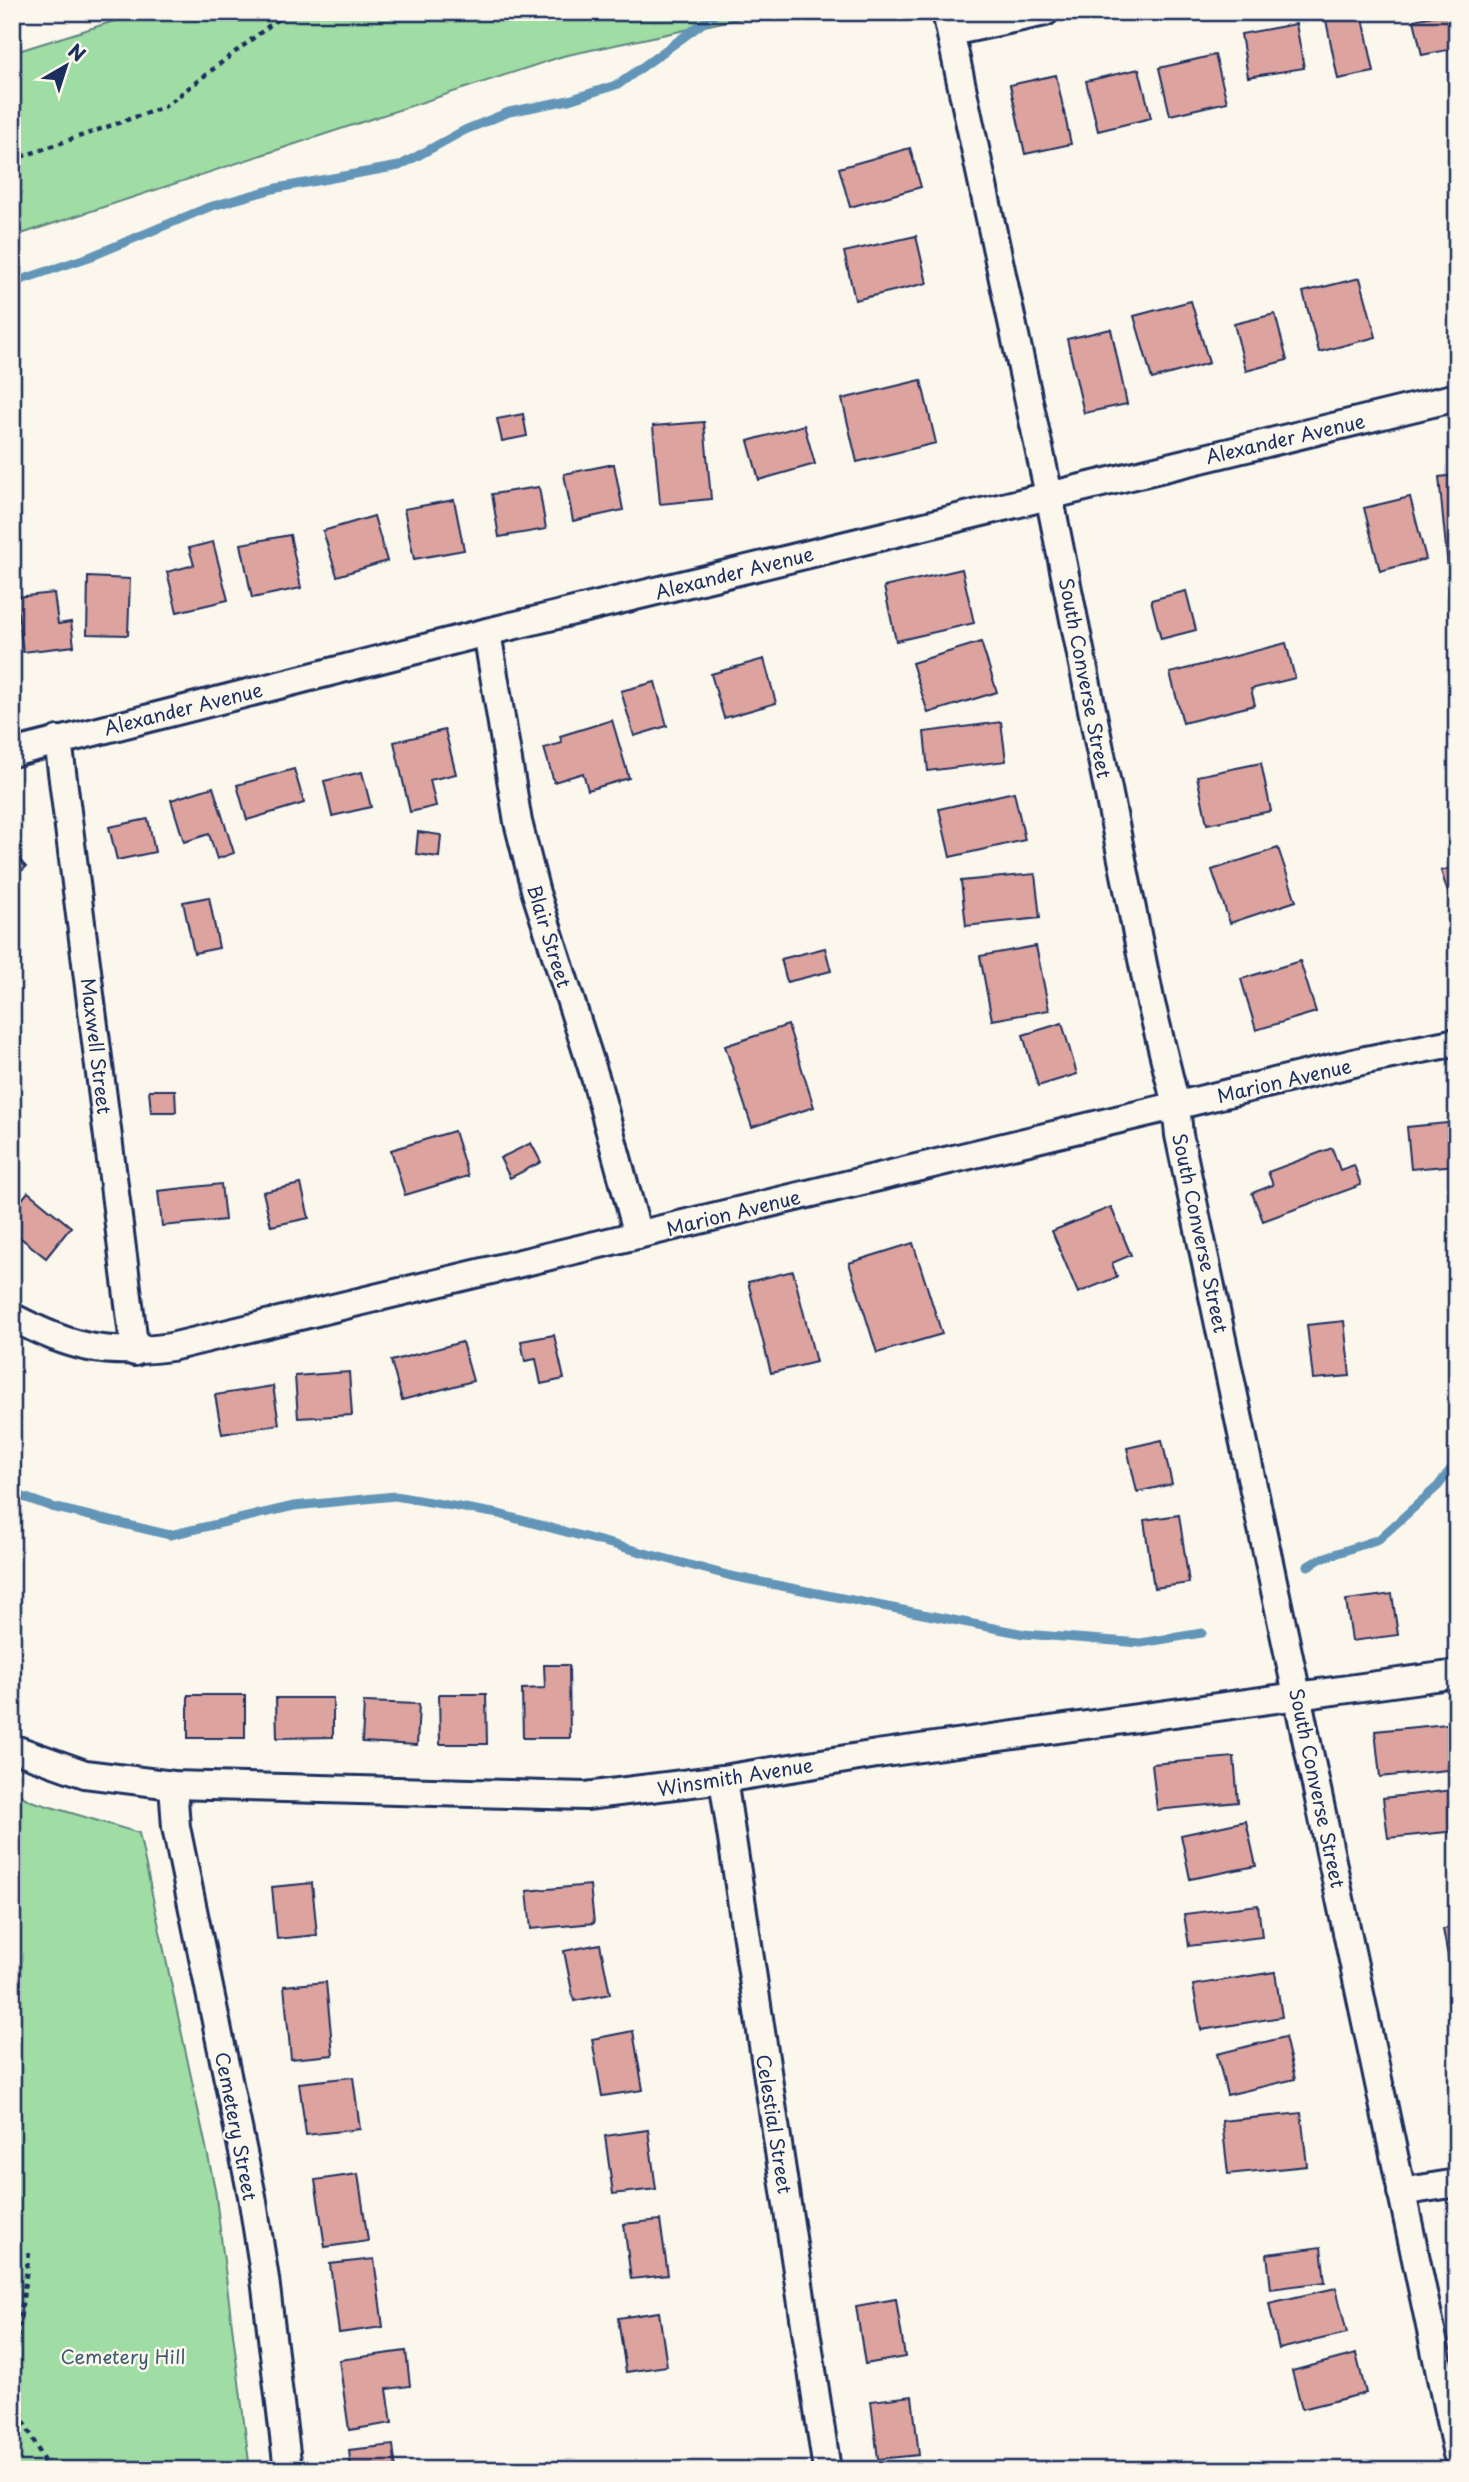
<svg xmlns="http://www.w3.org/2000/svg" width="1469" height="2482" viewBox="0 0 1469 2482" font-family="'Playpen Sans',sans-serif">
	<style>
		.green { fill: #a0dda4; stroke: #5e8681; stroke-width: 2 }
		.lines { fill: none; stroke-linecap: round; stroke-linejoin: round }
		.stream { stroke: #6295b7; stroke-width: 9 }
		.building { fill: #dda39f; stroke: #1b2f5e; stroke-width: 2 }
		.street-casing { stroke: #1b2f5e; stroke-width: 32 }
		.path { stroke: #1b2f5e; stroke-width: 4.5; stroke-dasharray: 5 5; stroke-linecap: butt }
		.street { stroke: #fbf7ec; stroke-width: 26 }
		.labels { text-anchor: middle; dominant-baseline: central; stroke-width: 5; stroke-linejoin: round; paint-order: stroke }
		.street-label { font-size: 19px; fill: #1b2f5e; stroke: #fbf7ec }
		.park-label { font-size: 19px; fill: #3c5a70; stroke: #fbf7ec }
	</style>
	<rect width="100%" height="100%" fill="#fbf7ec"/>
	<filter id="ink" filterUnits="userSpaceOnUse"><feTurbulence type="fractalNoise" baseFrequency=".0143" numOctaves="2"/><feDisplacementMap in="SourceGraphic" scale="14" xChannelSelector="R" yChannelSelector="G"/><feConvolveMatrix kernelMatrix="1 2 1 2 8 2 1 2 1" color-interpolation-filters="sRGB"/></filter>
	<g filter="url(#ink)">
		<!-- green -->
		<g class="green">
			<path d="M 143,12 L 770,12 L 563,56 L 12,237 L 12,53 Z"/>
			<path d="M 12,1791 L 31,1801 L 139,1833 L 215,2189 L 250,2470 L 12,2470 Z"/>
		</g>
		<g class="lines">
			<!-- stream -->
			<g class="stream">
				<path d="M 12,283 L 92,256 L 209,207 L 277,188 L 399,166 L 465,130 L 509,112 L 569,100 L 619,84 L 718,12"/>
				<path d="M 12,1493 L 52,1507 L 170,1535 L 294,1506 L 395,1496 L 499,1514 L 731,1576 L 1024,1634 L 1141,1643 L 1202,1633"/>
				<path d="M 1308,1566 L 1320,1559 L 1379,1539 L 1438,1486 L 1457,1461"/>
			</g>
		</g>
		<!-- building -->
		<g class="building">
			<path d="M 1451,12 L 1457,12 L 1457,48 L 1422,55 L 1414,20 Z"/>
			<path d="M 1362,13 L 1374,72 L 1338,79 L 1326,20 Z"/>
			<path d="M 1296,24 L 1304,68 L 1248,77 L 1241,34 Z"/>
			<path d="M 1215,55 L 1227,102 L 1170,115 L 1159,68 Z"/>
			<path d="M 1139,69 L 1151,118 L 1098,131 L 1086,81 Z"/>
			<path d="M 1056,75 L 1071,144 L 1025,154 L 1010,85 Z"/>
			<path d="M 910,148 L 921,187 L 850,207 L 839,168 Z"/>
			<path d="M 916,236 L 927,283 L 855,300 L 844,252 Z"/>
			<path d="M 1360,278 L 1376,337 L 1319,352 L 1303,292 Z"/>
			<path d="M 1191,301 L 1209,363 L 1152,379 L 1134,316 Z"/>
			<path d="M 1275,314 L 1287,360 L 1246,371 L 1234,324 Z"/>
			<path d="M 1111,329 L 1127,404 L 1084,413 L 1067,339 Z"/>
			<path d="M 921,380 L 936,443 L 857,462 L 842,399 Z"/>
			<path d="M 523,414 L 527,436 L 502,441 L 497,419 Z"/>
			<path d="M 704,422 L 711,499 L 660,504 L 653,426 Z"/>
			<path d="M 804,425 L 815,464 L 759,480 L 748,441 Z"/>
			<path d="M 614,464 L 623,510 L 573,521 L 564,474 Z"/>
			<path d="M 1457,475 L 1457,567 L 1448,568 L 1439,477 Z"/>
			<path d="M 539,487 L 546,529 L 499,537 L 492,494 Z"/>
			<path d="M 1410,497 L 1426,559 L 1380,571 L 1364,508 Z"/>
			<path d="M 454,500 L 464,550 L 414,559 L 404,509 Z"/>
			<path d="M 374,516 L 387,561 L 337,576 L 323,531 Z"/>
			<path d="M 290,535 L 301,588 L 252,598 L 241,544 Z"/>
			<path d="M 213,542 L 228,600 L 177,612 L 167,572 L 194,565 L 189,548 Z"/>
			<path d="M 962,569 L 974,623 L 896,641 L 884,587 Z"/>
			<path d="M 88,577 L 130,579 L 128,635 L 87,634 Z"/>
			<path d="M 1186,591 L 1196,630 L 1161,639 L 1151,600 Z"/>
			<path d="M 54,593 L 58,624 L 71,622 L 74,646 L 23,652 L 16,597 Z"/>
			<path d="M 981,642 L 997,692 L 928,713 L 912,663 Z"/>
			<path d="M 1286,643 L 1295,678 L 1251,689 L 1255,705 L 1183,723 L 1170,673 Z"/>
			<path d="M 764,659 L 776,703 L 724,718 L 711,674 Z"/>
			<path d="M 655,682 L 667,726 L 634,736 L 621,691 Z"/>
			<path d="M 612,720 L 629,778 L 588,790 L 583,773 L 554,782 L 544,748 L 562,743 L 560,736 Z"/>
			<path d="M 1001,722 L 1006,761 L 928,771 L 924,732 Z"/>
			<path d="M 445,730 L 456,774 L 430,780 L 436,806 L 410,812 L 394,742 Z"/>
			<path d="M 1261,763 L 1271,811 L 1207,824 L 1197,776 Z"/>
			<path d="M 294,769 L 304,803 L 247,820 L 237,785 Z"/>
			<path d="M 362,772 L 371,807 L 332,816 L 324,781 Z"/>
			<path d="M 213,787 L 234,853 L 217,859 L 209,834 L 184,842 L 171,800 Z"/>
			<path d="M 1014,792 L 1025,840 L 950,857 L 939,809 Z"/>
			<path d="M 148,819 L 155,852 L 117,860 L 109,827 Z"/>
			<path d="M 418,832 L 441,835 L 439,857 L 416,854 Z"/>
			<path d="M 1278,848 L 1296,901 L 1230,923 L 1212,870 Z"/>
			<path d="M 12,852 L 26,867 L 12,879 Z"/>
			<path d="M 1457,866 L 1457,921 L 1441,871 Z"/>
			<path d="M 1035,874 L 1040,918 L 966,926 L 961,881 Z"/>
			<path d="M 209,897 L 219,948 L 194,953 L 183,902 Z"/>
			<path d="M 1036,946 L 1049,1010 L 992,1020 L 980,956 Z"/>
			<path d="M 825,948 L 831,971 L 787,982 L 781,959 Z"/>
			<path d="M 1300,961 L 1316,1012 L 1256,1030 L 1241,979 Z"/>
			<path d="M 1062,1023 L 1077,1074 L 1038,1086 L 1023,1035 Z"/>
			<path d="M 788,1025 L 814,1107 L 752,1127 L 725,1046 Z"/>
			<path d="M 149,1090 L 175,1090 L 176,1112 L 151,1112 Z"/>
			<path d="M 1457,1122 L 1457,1165 L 1411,1169 L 1407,1127 Z"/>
			<path d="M 454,1131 L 468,1176 L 405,1195 L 391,1150 Z"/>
			<path d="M 531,1143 L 541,1162 L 510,1178 L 500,1158 Z"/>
			<path d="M 1332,1148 L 1340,1170 L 1354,1165 L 1361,1185 L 1263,1221 L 1252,1193 L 1273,1185 L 1268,1172 Z"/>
			<path d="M 221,1184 L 225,1220 L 162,1226 L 158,1191 Z"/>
			<path d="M 301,1184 L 309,1218 L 271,1226 L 263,1192 Z"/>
			<path d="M 28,1192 L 71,1227 L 46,1258 L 12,1231 L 12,1211 Z"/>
			<path d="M 1111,1207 L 1131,1255 L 1112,1263 L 1117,1277 L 1078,1293 L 1052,1231 Z"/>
			<path d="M 913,1243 L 942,1334 L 877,1353 L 849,1263 Z"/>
			<path d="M 793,1271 L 816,1362 L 771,1373 L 748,1282 Z"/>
			<path d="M 1344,1321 L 1350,1376 L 1313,1379 L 1307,1325 Z"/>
			<path d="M 554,1335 L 564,1379 L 541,1384 L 536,1359 L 525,1361 L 521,1341 Z"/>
			<path d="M 462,1342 L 473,1381 L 402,1400 L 391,1361 Z"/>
			<path d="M 349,1372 L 352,1415 L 298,1418 L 295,1376 Z"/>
			<path d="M 273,1386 L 279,1424 L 222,1434 L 215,1395 Z"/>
			<path d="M 1162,1440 L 1172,1484 L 1137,1492 L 1127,1448 Z"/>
			<path d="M 1179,1515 L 1189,1583 L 1154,1588 L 1144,1520 Z"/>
			<path d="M 1392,1594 L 1398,1635 L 1352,1641 L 1346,1600 Z"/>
			<path d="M 544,1665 L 569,1665 L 570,1738 L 523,1738 L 522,1689 L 545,1688 Z"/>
			<path d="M 439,1694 L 486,1694 L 487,1744 L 440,1744 Z"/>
			<rect x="188" y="1695" width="57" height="43"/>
			<path d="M 276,1698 L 333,1698 L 333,1737 L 277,1738 Z"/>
			<path d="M 364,1702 L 419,1704 L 417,1745 L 362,1742 Z"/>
			<path d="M 1457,1723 L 1457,1769 L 1380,1777 L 1375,1731 Z"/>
			<path d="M 1234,1757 L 1238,1802 L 1157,1810 L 1152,1764 Z"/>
			<path d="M 1452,1790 L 1456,1831 L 1388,1838 L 1383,1798 Z"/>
			<path d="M 1246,1821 L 1256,1866 L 1190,1879 L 1181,1835 Z"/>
			<path d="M 312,1883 L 317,1935 L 277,1939 L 272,1887 Z"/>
			<path d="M 590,1885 L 594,1923 L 531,1929 L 527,1891 Z"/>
			<path d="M 1258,1905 L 1262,1937 L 1189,1946 L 1184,1914 Z"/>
			<path d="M 1457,1927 L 1457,1994 L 1455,1994 L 1443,1929 Z"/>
			<path d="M 600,1944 L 610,1994 L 574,2001 L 564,1951 Z"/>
			<path d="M 1275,1972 L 1282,2017 L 1201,2030 L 1193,1985 Z"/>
			<path d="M 326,1982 L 333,2055 L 291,2059 L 284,1986 Z"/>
			<path d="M 633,2031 L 643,2090 L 602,2096 L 592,2039 Z"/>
			<path d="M 1285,2037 L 1295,2079 L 1227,2095 L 1217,2054 Z"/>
			<path d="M 353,2077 L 360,2129 L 306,2135 L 299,2083 Z"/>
			<path d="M 1301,2113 L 1307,2166 L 1228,2174 L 1222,2121 Z"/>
			<path d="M 648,2130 L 656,2189 L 613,2194 L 605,2136 Z"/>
			<path d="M 358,2174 L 368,2241 L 325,2247 L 315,2180 Z"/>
			<path d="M 660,2220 L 668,2275 L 631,2279 L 624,2224 Z"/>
			<path d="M 1321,2247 L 1325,2282 L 1271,2289 L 1267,2254 Z"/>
			<path d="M 374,2259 L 383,2327 L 339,2333 L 330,2264 Z"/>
			<path d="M 1336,2288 L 1347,2333 L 1279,2349 L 1269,2303 Z"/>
			<path d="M 896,2299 L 905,2357 L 865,2364 L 856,2306 Z"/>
			<path d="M 659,2312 L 667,2366 L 626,2372 L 618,2318 Z"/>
			<path d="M 406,2351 L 410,2386 L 387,2389 L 392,2423 L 349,2430 L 339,2360 Z"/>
			<path d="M 1356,2354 L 1366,2393 L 1302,2409 L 1292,2371 Z"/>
			<path d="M 912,2396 L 919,2455 L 878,2459 L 871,2401 Z"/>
			<path d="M 393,2445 L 396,2470 L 351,2470 L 349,2450 Z"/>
		</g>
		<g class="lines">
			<defs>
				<g id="street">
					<path d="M 946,12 L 1049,495 L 1150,999 L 1176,1105 L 1179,1135 L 1457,2454"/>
					<path d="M 951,32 L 1045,12"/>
					<path d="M 487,632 L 518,822 L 536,893 L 596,1080 L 638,1235"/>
					<path d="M 58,740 L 135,1352"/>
					<path d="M 12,753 L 487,632 L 1457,397"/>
					<path d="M 12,1317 C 71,1348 105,1356 171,1347 L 1366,1060 L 1457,1042"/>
					<path d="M 12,1748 L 85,1774 L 173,1785 L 586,1796 L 723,1779 L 877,1754 L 1457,1674"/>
					<path d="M 723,1779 L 827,2470"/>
					<path d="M 173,1785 L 176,1827 L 252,2196 L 265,2279 L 288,2470"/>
					<path d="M 1401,2192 L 1457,2183"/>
				</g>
			</defs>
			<!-- street casing -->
			<use href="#street" class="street-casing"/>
			<!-- path -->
			<g class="path">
				<path d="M 12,160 L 164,107 L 287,12"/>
				<path d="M 29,2253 L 15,2357 L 23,2419 L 48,2470"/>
			</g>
			<!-- street -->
			<use href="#street" class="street"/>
		</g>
	</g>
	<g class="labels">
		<!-- street labels -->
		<g class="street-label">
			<text transform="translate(1285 438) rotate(-13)">Alexander Avenue</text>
			<text transform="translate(734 572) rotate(-14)">Alexander Avenue</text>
			<text transform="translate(1086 678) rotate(79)">South Converse Street</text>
			<text transform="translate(183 708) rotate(-14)">Alexander Avenue</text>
			<text transform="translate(550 936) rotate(73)">Blair Street</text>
			<text transform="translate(97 1046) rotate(83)">Maxwell Street</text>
			<text transform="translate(1284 1080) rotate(-13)">Marion Avenue</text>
			<text transform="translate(733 1212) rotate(-14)">Marion Avenue</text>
			<text transform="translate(1201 1233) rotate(78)">South Converse Street</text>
			<text transform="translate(735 1776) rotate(-9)">Winsmith Avenue</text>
			<text transform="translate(1318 1788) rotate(78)">South Converse Street</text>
			<text transform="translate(775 2124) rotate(81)">Celestial Street</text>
			<text transform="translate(237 2126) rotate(79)">Cemetery Street</text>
		</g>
		<!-- park labels -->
		<g class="park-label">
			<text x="123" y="2356">Cemetery Hill</text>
		</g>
	</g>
	<!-- margin -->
	<rect width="1469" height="2482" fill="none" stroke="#fbf7ec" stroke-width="42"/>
	<rect x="21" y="21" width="1427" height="2440" fill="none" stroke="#1b2f5e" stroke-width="2.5" filter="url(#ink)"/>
	<!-- north arrow -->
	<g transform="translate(66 66) rotate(39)" stroke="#fbf7ec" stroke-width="5" paint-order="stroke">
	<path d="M0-5L12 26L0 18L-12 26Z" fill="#1b2f5e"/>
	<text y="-10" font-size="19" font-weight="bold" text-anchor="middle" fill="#1b2f5e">N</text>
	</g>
</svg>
